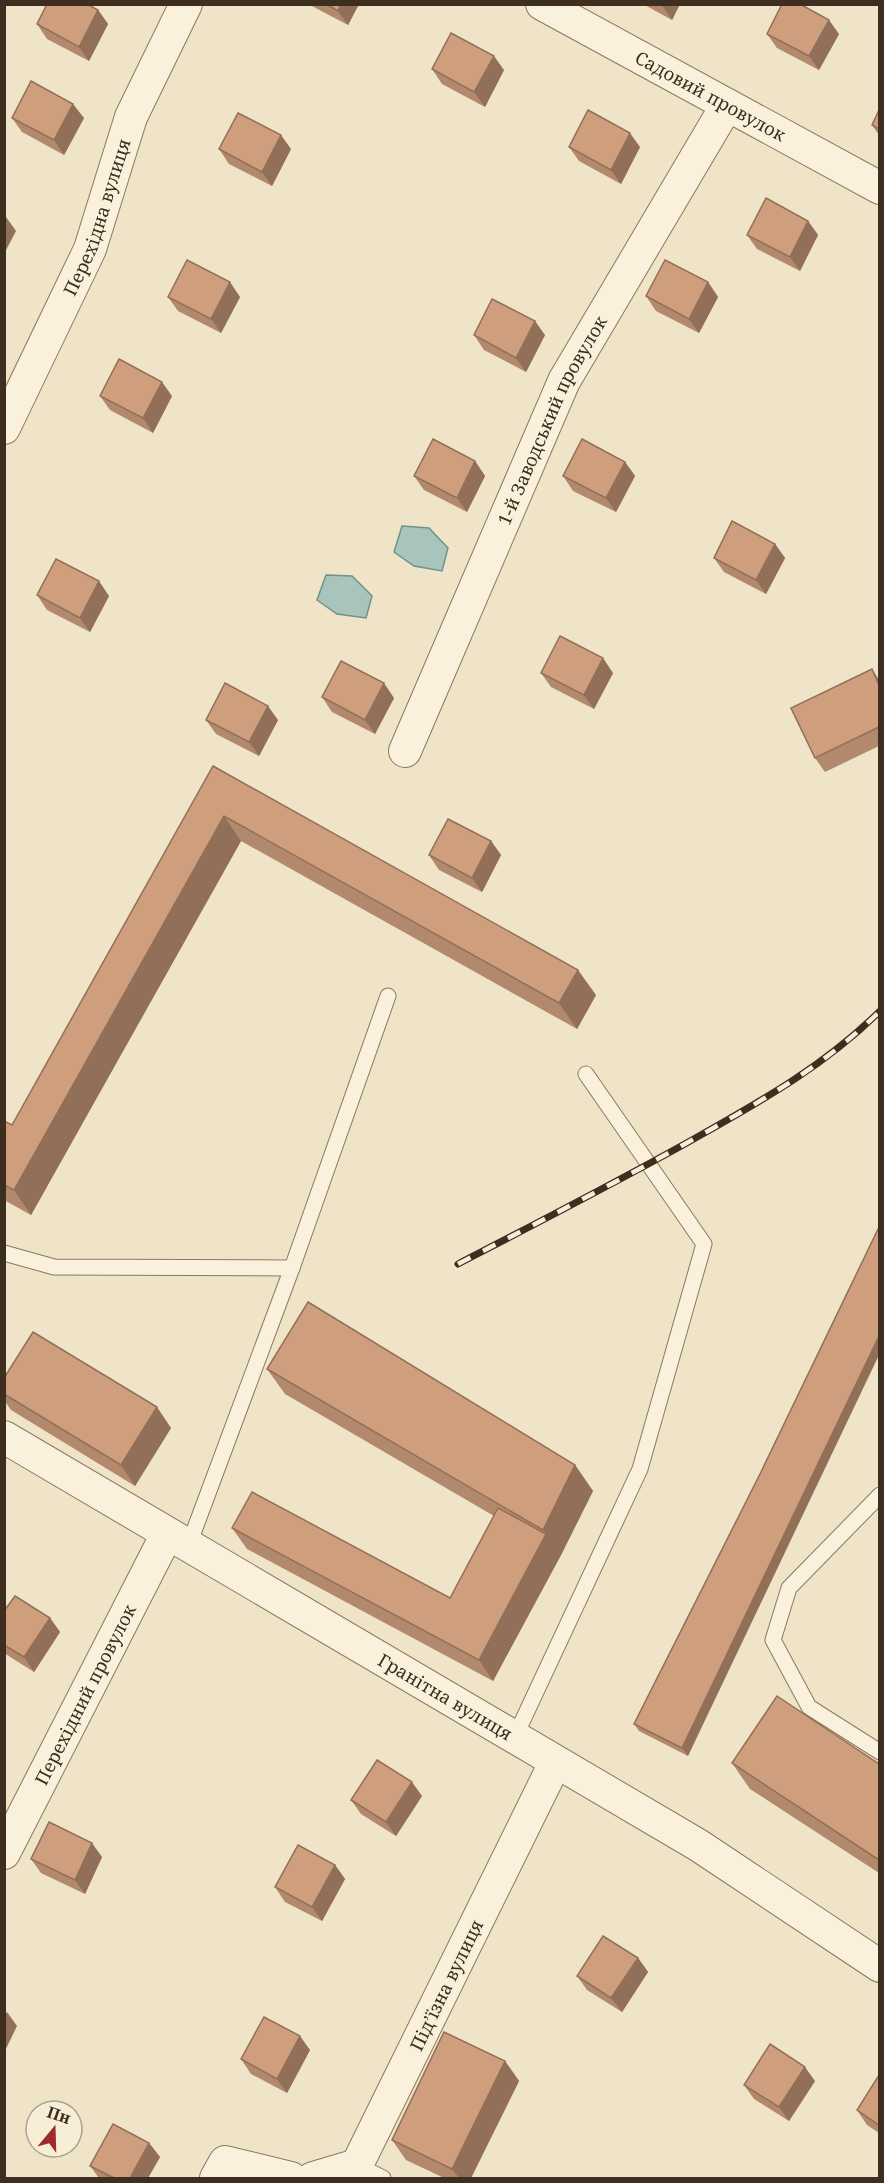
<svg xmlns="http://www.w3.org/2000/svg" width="884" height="2183" viewBox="0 0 884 2183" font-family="'Noto Serif',serif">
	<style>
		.water { fill: #a9c4bc; stroke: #6f938a; stroke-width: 1.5 }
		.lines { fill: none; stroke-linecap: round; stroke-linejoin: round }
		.lane-casing { stroke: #8d765c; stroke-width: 17 }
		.street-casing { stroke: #8d765c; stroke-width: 34 }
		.lane { stroke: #faf1dc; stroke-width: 15 }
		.street { stroke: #faf1dc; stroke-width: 32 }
		.rail-casing { stroke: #3d2e20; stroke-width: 7 }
		.rail { stroke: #f7eed8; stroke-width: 4.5; stroke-dasharray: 14; stroke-linecap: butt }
		.wall { fill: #b2896c }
		.shaded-wall { fill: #916f58 }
		.building { fill: #cf9f7d; stroke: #916f58; stroke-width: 1.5 }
		.labels { text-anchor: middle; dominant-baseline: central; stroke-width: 4.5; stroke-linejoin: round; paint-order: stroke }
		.street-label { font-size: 18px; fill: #3d2e20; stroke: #f7eed8 }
	</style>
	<rect width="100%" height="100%" fill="#f0e4c8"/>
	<!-- water -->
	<g class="water">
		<path d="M 402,526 L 429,528 L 448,548 L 442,571 L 414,566 L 394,552 Z"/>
		<path d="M 326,575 L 352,576 L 372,596 L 366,618 L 337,614 L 317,600 Z"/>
	</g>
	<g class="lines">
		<defs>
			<g id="lane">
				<path d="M 4,1253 L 54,1267 L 292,1268 L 188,1547"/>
				<path d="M 292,1268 L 388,996"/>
				<path d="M 880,1495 L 789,1588 L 773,1640 L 809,1707 L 880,1752"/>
				<path d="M 514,1739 L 640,1469 L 704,1244 L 586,1074"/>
				<path d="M 357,2165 L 383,2178"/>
			</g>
			<g id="street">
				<path id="s1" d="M 542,4 L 880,188"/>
				<path id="s2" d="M 4,428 L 90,249 L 131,117 L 186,4"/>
				<path id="s3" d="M 405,751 L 564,381 L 727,105"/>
				<path id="s4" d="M 4,1437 L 698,1845 L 880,1966"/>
				<path id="s5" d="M 4,1853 L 167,1534"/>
				<path d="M 216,2178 L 225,2162 L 291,2178"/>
				<path d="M 313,2178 L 357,2165 L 555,1763"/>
			</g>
		</defs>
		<!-- lane casing -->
		<use href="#lane" class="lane-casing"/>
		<!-- street casing -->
		<use href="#street" class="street-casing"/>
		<!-- lane -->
		<use href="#lane" class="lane"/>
		<!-- street -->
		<use href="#street" class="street"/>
		<defs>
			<path id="rail" d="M 458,1264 C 537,1223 615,1183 692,1140 C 761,1101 823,1067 880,1011"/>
		</defs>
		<!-- rail casing -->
		<use href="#rail" class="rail-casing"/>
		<!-- rail -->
		<use href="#rail" class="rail"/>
	</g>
	<!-- wall -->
	<g class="wall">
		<path d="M 308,4 L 359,4 L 348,25 Z"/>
		<path d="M 643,4 L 680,4 L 672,20 Z"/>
		<path d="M 98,10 L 108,24 L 89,61 L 47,39 L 37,24 Z"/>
		<path d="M 767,34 L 839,34 L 819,70 L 777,48 Z"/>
		<path d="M 432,69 L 504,70 L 485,107 L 442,84 Z"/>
		<path d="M 879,110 L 879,135 L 872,125 Z"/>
		<path d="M 12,118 L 84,118 L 64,155 L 22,132 Z"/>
		<path d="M 569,147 L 640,147 L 621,184 L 579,161 Z"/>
		<path d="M 219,149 L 291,149 L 272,186 L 229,164 Z"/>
		<path d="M 808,221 L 818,235 L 800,271 L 757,249 L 747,235 Z"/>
		<path d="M 708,282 L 718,297 L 699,333 L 656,311 L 646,296 Z"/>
		<path d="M 168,297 L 240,297 L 221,333 L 178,311 Z"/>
		<path d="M 474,335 L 545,335 L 526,372 L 484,350 Z"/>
		<path d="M 100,396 L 172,396 L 153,433 L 110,410 Z"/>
		<path d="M 475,461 L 485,476 L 467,512 L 424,490 L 414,476 Z"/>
		<path d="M 625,462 L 635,476 L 616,512 L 573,491 L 563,476 Z"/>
		<path d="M 775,544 L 785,558 L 766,594 L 724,572 L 714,558 Z"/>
		<path d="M 37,595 L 109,596 L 90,632 L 47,610 Z"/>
		<path d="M 541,673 L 613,673 L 594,709 L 551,687 Z"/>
		<path d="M 879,680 L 879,746 L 825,772 L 815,758 Z"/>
		<path d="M 322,697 L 394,698 L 375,734 L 332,712 Z"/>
		<path d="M 206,720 L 278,720 L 259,756 L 216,734 Z"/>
		<path d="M 213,766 L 596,995 L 577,1029 L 241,841 L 31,1215 L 4,1200 L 4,1121 L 12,1125 Z"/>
		<path d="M 491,841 L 501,855 L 482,892 L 439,870 L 429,855 Z"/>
		<path d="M 267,1369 L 575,1465 L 593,1491 L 561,1555 L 493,1681 L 247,1549 L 232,1528 L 450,1598 L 494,1516 L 285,1394 Z"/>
		<path d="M 4,1378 L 171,1428 L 135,1486 L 11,1410 L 4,1400 Z"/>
		<path d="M 760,1474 L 688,1756 L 639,1731 L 634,1724 Z"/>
		<path d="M 4,1611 L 50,1618 L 60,1632 L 34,1672 L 4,1653 Z"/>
		<path d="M 732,1763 L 879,1764 L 879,1873 L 750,1789 Z"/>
		<path d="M 422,1796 L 396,1836 L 361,1814 L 351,1800 Z"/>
		<path d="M 102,1857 L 85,1894 L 41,1873 L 31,1859 Z"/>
		<path d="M 335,1865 L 345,1879 L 322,1921 L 285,1902 L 275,1887 Z"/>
		<path d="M 638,1958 L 648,1972 L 622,2012 L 587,1990 L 577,1976 Z"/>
		<path d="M 310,2050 L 287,2093 L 251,2074 L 241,2059 Z"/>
		<path d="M 505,2061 L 519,2081 L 471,2178 L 444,2178 L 406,2160 L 392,2140 Z"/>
		<path d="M 879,2075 L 879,2133 L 867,2125 L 857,2110 Z"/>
		<path d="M 815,2081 L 789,2121 L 754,2099 L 744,2085 Z"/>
		<path d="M 149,2143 L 160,2157 L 148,2178 L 99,2178 L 90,2166 Z"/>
	</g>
	<!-- shaded-wall -->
	<g class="shaded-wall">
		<path d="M 341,4 L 359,4 L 348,25 L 338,11 Z"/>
		<path d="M 662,4 L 680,4 L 672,20 L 662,5 Z"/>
		<path d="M 98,10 L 108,24 L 89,61 L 79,47 Z"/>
		<path d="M 829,20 L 839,34 L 819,70 L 809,56 Z"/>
		<path d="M 494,56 L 504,70 L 485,107 L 474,92 Z"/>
		<path d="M 73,104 L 84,118 L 64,155 L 54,140 Z"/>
		<path d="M 630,133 L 640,147 L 621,184 L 611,170 Z"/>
		<path d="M 281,135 L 291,149 L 272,186 L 262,172 Z"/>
		<path d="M 6,217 L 16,231 L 4,254 L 4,220 Z"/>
		<path d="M 808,221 L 818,235 L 800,271 L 790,257 Z"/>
		<path d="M 230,282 L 240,297 L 221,333 L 211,319 Z"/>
		<path d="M 708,282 L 718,297 L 699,333 L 689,319 Z"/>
		<path d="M 535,321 L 545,335 L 526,372 L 516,358 Z"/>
		<path d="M 162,382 L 172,396 L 153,433 L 143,418 Z"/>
		<path d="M 475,461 L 485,476 L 467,512 L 457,498 Z"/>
		<path d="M 625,462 L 635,476 L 616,512 L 606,498 Z"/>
		<path d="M 775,544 L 785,558 L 766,594 L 756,580 Z"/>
		<path d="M 99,581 L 109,596 L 90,632 L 80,618 Z"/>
		<path d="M 603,658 L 613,673 L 594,709 L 584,695 Z"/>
		<path d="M 872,669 L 879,680 L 879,685 Z"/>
		<path d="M 384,683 L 394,698 L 375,734 L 365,720 Z"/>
		<path d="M 268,706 L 278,720 L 259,756 L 249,742 Z"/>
		<path d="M 224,816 L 241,841 L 31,1215 L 14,1190 Z"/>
		<path d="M 491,841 L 501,855 L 482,892 L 472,878 Z"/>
		<path d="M 578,970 L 596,995 L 577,1029 L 559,1003 Z"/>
		<path d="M 879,1336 L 879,1355 L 688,1756 L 682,1748 Z"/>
		<path d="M 157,1407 L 171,1428 L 135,1486 L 121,1465 Z"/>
		<path d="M 575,1465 L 593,1491 L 561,1555 L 493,1681 L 479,1660 L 546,1534 L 543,1530 Z"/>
		<path d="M 50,1618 L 60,1632 L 34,1672 L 24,1657 Z"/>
		<path d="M 412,1782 L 422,1796 L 396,1836 L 386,1822 Z"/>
		<path d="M 92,1843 L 102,1857 L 85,1894 L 75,1880 Z"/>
		<path d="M 335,1865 L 345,1879 L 322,1921 L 312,1907 Z"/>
		<path d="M 638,1958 L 648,1972 L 622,2012 L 611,1998 Z"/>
		<path d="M 7,2012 L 17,2026 L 4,2053 L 4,2017 Z"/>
		<path d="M 300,2036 L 310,2050 L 287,2093 L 277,2079 Z"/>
		<path d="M 505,2061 L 519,2081 L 471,2178 L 459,2178 L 452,2169 Z"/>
		<path d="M 805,2067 L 815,2081 L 789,2121 L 779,2107 Z"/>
		<path d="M 149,2143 L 160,2157 L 148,2178 L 130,2178 Z"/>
	</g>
	<!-- building -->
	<g class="building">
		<path d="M 47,4 L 87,4 L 98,10 L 79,47 L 37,24 Z"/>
		<path d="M 326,4 L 341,4 L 338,11 Z"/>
		<path d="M 782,4 L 800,4 L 829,20 L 809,56 L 767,34 Z"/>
		<path d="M 451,33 L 494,56 L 474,92 L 432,69 Z"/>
		<path d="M 31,81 L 73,104 L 54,140 L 12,118 Z"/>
		<path d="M 588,110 L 630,133 L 611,170 L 569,147 Z"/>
		<path d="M 879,110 L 879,129 L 872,125 Z"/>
		<path d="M 238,113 L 281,135 L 262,172 L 219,149 Z"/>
		<path d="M 766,198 L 808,221 L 790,257 L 747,235 Z"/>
		<path d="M 187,260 L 230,282 L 211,319 L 168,297 Z"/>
		<path d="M 665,260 L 708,282 L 689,319 L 646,296 Z"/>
		<path d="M 492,299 L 535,321 L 516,358 L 474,335 Z"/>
		<path d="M 119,359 L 162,382 L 143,418 L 100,396 Z"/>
		<path d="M 433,439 L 475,461 L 457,498 L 414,476 Z"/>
		<path d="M 582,439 L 625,462 L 606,498 L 563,476 Z"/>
		<path d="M 732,521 L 775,544 L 756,580 L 714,558 Z"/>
		<path d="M 56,559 L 99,581 L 80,618 L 37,595 Z"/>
		<path d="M 560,636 L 603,658 L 584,695 L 541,673 Z"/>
		<path d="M 341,661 L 384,683 L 365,720 L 322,697 Z"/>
		<path d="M 872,669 L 879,685 L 879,727 L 815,758 L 791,708 Z"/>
		<path d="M 225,683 L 268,706 L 249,742 L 206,720 Z"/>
		<path d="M 213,766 L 578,970 L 559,1003 L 224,816 L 14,1190 L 4,1185 L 4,1121 L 12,1125 Z"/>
		<path d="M 448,819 L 491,841 L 472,878 L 429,855 Z"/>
		<path d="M 879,1227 L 879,1336 L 682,1748 L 634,1724 L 760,1474 Z"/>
		<path d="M 308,1302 L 575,1465 L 543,1530 L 267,1369 Z"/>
		<path d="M 33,1332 L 157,1407 L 121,1465 L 4,1394 L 4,1378 Z"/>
		<path d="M 252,1492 L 450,1598 L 498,1508 L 546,1534 L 479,1660 L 232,1528 Z"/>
		<path d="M 15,1596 L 50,1618 L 24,1657 L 4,1645 L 4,1611 Z"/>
		<path d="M 777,1696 L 879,1764 L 879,1860 L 732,1763 Z"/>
		<path d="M 377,1760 L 412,1782 L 386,1822 L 351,1800 Z"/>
		<path d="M 49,1822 L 92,1843 L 75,1880 L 31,1859 Z"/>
		<path d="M 298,1845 L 335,1865 L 312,1907 L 275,1887 Z"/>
		<path d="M 603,1936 L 638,1958 L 611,1998 L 577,1976 Z"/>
		<path d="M 264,2017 L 300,2036 L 277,2079 L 241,2059 Z"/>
		<path d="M 444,2032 L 505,2061 L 452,2169 L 392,2140 Z"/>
		<path d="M 770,2044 L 805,2067 L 779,2107 L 744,2085 Z"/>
		<path d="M 879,2075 L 879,2125 L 857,2110 Z"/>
		<path d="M 113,2124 L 149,2143 L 130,2178 L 114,2178 L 90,2166 Z"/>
	</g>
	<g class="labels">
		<!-- street labels -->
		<g class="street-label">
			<text stroke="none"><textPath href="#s1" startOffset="192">Садовий провулок</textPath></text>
			<text stroke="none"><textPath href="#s2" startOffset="231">Перехідна вулиця</textPath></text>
			<text stroke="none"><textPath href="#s3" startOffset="362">1-й Заводський провулок</textPath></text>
			<text stroke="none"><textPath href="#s5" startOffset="178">Перехідний провулок</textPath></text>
			<text stroke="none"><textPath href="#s4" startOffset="512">Гранітна вулиця</textPath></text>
			<text transform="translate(446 1985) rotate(-64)">Підʼїзна вулиця</text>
		</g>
	</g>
	<!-- border -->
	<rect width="884" height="2183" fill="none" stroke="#3d2e20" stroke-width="12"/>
	<!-- north arrow -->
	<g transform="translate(54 2129) rotate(19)"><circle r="28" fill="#f7eed8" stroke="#ada18e" stroke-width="1.5"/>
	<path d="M0-4.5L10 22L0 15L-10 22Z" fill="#9e2a2b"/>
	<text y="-9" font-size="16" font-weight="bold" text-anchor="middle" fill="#3d2e20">Пн</text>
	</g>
</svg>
